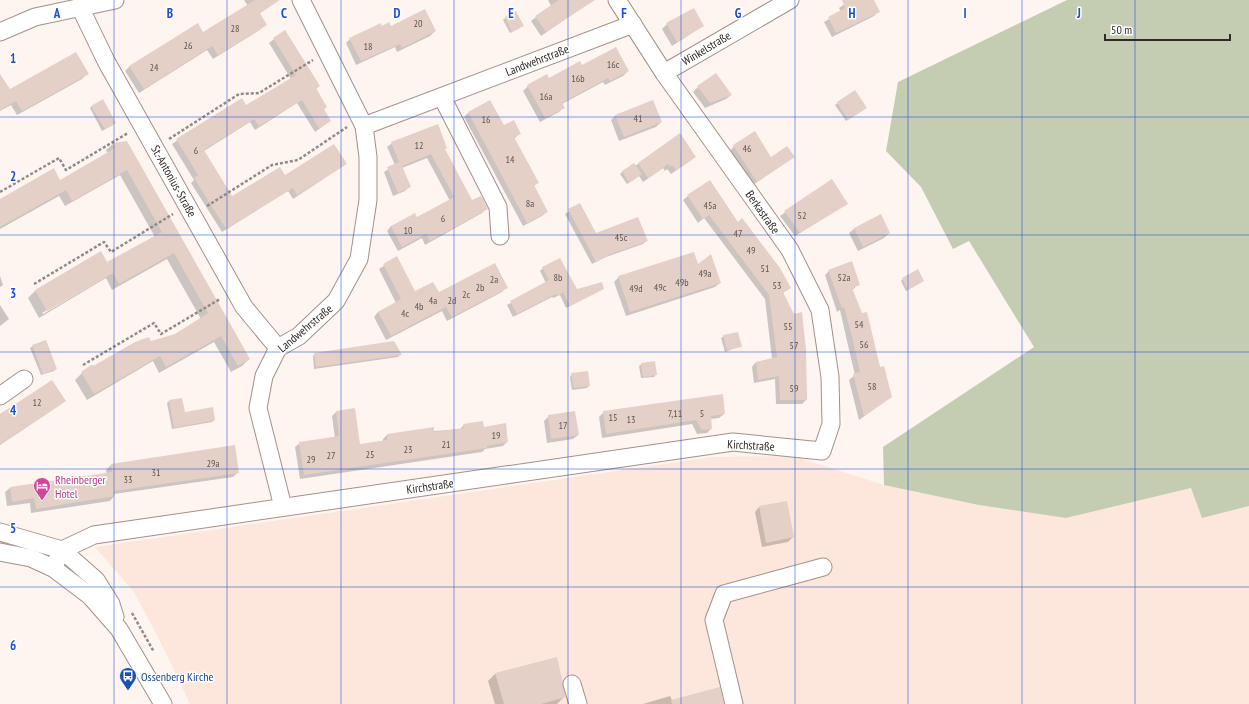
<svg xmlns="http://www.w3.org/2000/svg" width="1249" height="704" viewBox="0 0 1249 704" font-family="'PT Sans Narrow',sans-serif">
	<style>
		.built { fill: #fde6db }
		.green { fill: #c4cdb1 }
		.shadow { fill: #0003; fill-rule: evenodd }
		.building { fill: #e5d0c7 }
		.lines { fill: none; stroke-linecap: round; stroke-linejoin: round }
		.minor-casing { stroke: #a39087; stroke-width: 19 }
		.path { stroke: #928a86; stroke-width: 2.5; stroke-dasharray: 3 2; stroke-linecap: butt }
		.minor { stroke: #fff; stroke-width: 17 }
		.grid { fill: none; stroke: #1d4ed8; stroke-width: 1; stroke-opacity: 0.55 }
		.labels { text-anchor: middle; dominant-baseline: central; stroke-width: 3; stroke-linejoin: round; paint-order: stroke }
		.number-label { font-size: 10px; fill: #5d534e }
		.street-label { font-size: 12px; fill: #302925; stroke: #fff }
		.hotel-label { font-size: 12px; fill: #b23c85; stroke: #fff; text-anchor: start }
		.transit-label { font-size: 12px; fill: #164399; stroke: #fff; text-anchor: start }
		.grid-label { font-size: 13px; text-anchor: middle; font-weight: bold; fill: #1d4ed8; stroke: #fff; stroke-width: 3; stroke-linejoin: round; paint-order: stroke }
	</style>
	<rect width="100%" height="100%" fill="#fef5f1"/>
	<!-- built -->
	<path class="built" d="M 793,456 L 884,485 L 1066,518 L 1191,488 L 1202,518 L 1249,506 L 1249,704 L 190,704 L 162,645 L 134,592 L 95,547 L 712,457 Z"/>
	<!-- green -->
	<path class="green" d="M 1067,0 L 1249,0 L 1249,506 L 1202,518 L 1191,488 L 1066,518 L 979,505 L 884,485 L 883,447 L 1034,347 L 969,241 L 953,249 L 921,187 L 886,151 L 898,82 Z"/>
	<!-- shadow -->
	<g class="shadow">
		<path d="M 244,0 L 267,0 L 270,6 L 259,14 L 266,24 L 261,29 L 213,59 L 207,50 L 139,93 L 125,71 L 130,66 L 203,34 L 248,6 Z"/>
		<path d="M 548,0 L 579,0 L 583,7 L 541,36 L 531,21 L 551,6 Z"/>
		<path d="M 851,0 L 873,0 L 878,12 L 874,16 L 832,37 L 824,22 L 841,12 L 839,8 Z"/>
		<path d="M 693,9 L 703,26 L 672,46 L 662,29 L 667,24 Z"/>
		<path d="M 505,18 L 520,28 L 510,33 L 503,20 Z"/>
		<path d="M 381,27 L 391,27 L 435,31 L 430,36 L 397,52 L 395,47 L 356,65 L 346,43 L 350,39 Z"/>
		<path d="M 285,31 L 319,86 L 316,89 L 326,107 L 323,110 L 330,121 L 315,132 L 297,103 L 255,130 L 250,122 L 204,151 L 232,198 L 284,176 L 346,164 L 293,199 L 288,191 L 222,232 L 191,183 L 194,180 L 172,144 L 241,99 L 246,107 L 291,79 L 269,43 Z"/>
		<path d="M 582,66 L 628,71 L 623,76 L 605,85 L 603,82 L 562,104 L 563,107 L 559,112 L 540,122 L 523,91 L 528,86 L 547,76 L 548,79 Z"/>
		<path d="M 87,74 L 82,79 L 17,115 L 11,105 L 0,111 L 0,83 L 9,91 Z"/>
		<path d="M 698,87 L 731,95 L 726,99 L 705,108 L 693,92 Z"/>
		<path d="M 855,92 L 863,110 L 846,121 L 835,105 Z"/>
		<path d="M 490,101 L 504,127 L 520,133 L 514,139 L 537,183 L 534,186 L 547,212 L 542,216 L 523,226 L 464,117 L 468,113 Z"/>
		<path d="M 92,106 L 113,125 L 102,131 L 90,108 Z"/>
		<path d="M 616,115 L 661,122 L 656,127 L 619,141 L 611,120 Z"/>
		<path d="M 680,135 L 695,157 L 690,161 L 671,174 L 667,169 L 665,171 L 663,168 L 643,182 L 639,176 L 627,184 L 620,174 L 622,172 L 634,164 L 635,166 Z"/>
		<path d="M 392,143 L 444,149 L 471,202 L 486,209 L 482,213 L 425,245 L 422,238 L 398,251 L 387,231 L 391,226 L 416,218 L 450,201 L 427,158 L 402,168 L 409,187 L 405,191 L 393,196 L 384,172 L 395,165 L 387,147 Z"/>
		<path d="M 113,144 L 249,359 L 242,366 L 231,372 L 214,342 L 159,373 L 153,361 L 87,400 L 75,380 L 82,373 L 151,342 L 176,335 L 201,319 L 167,259 L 112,290 L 106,278 L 39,318 L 28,298 L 35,291 L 100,253 L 107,264 L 155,237 L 120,175 L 65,206 L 59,196 L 0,229 L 0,200 L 60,181 L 108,154 L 106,150 ZM 104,276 L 104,278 L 43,314 L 42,313 Z"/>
		<path d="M 734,146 L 771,158 L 793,157 L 753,185 L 730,151 Z"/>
		<path d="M 832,180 L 846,204 L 795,236 L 780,216 Z"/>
		<path d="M 688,196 L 738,223 L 790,288 L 783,293 L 806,400 L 802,404 L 776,404 L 775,379 L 754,383 L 752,367 L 756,362 L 772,359 L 765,299 L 704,218 L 698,223 L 683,200 Z"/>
		<path d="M 580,204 L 596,234 L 646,241 L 643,244 L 606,257 L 592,264 L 565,214 Z"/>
		<path d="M 881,216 L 889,233 L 884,238 L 858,251 L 849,233 L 854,229 Z"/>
		<path d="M 396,258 L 415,293 L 438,294 L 506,287 L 502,292 L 447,321 L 442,311 L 386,340 L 374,317 L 378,312 L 396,303 L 379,269 Z"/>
		<path d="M 698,265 L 720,283 L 715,287 L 626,316 L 614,282 L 619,277 Z"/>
		<path d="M 543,268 L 576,291 L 603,289 L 566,308 L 560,295 L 553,298 L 552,297 L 513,317 L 507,305 L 546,283 L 540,271 Z"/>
		<path d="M 829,271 L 859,284 L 852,290 L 891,397 L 859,420 L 849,380 L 855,375 L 847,341 L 840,310 L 837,312 L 825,275 Z"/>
		<path d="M 0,276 L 3,285 L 0,287 Z"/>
		<path d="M 903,279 L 923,281 L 906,291 L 901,281 Z"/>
		<path d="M 0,305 L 9,319 L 0,326 Z"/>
		<path d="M 724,336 L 741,346 L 725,352 L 721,338 Z"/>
		<path d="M 33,346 L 56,369 L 54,371 L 41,375 L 30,348 Z"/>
		<path d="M 315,354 L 400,355 L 398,357 L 314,369 L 313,356 Z"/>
		<path d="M 642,364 L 656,374 L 654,377 L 641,378 L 639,366 Z"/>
		<path d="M 572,374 L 589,386 L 587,388 L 572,390 L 570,377 Z"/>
		<path d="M 64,401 L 60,405 L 0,445 L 0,415 Z"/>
		<path d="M 169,401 L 184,413 L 214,420 L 212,422 L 172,429 L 167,403 Z"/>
		<path d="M 354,409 L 359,445 L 383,442 L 383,439 L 387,435 L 460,429 L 464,425 L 483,428 L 507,442 L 503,446 L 485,449 L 482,452 L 300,479 L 295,447 L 300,443 L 335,438 L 332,416 L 336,412 Z"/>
		<path d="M 604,412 L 724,414 L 719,418 L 710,419 L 711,429 L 707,433 L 697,434 L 692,424 L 602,438 L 599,417 Z"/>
		<path d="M 549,416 L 578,435 L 573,439 L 547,443 L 544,421 Z"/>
		<path d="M 111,465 L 238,472 L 233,477 L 114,494 L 114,496 L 110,501 L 31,513 L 30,503 L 7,506 L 5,492 L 10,488 L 107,474 L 106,470 Z"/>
		<path d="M 759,507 L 793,537 L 788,542 L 762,547 L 755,512 Z"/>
		<path d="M 495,674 L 564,697 L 557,704 L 495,704 L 488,681 Z"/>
		<path d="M 670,696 L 672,700 L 723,704 L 643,704 Z"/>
	</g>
	<!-- building -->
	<g class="building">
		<path d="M 255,0 L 280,0 L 260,13 L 267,25 L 218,55 L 212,46 L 144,89 L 129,66 L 198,23 L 203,32 Z"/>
		<path d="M 559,0 L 595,0 L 546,32 L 535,16 Z"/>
		<path d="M 842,0 L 874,0 L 880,12 L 836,33 L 828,17 L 845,8 Z"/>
		<path d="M 694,8 L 704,26 L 677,42 L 666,23 Z"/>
		<path d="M 425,9 L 436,31 L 402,48 L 400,44 L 361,61 L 349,38 L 381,23 L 382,26 L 389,22 L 391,26 Z"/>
		<path d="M 516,11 L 524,26 L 512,32 L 505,17 Z"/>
		<path d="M 285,30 L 320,86 L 316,88 L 327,107 L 324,109 L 331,121 L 319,128 L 302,100 L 259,126 L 254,119 L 204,150 L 232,196 L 280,167 L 285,175 L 334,144 L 347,164 L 297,195 L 293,188 L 226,229 L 194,178 L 198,175 L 176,139 L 242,98 L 246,105 L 296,75 L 273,38 Z"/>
		<path d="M 616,47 L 629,71 L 610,81 L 608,78 L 562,103 L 565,108 L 545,118 L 527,85 L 547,74 L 549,78 L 580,61 L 582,65 Z"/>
		<path d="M 76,52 L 89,74 L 22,111 L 16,101 L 0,110 L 0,74 L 10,89 Z"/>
		<path d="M 716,73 L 732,95 L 710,103 L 697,86 Z"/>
		<path d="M 855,90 L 867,108 L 848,120 L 837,102 Z"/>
		<path d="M 103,99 L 116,123 L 105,129 L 91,106 Z"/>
		<path d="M 490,100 L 504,125 L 514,120 L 521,134 L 514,137 L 539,183 L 534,185 L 548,212 L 527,223 L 468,112 Z"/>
		<path d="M 653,100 L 662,122 L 624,137 L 615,115 Z"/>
		<path d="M 438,124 L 447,148 L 445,149 L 472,200 L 481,196 L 488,209 L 430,241 L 426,234 L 402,247 L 391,226 L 415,213 L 417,217 L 454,197 L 431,154 L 402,166 L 411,187 L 398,193 L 387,167 L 399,162 L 391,142 Z"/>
		<path d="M 755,131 L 771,157 L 787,146 L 795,157 L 757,182 L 733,145 Z"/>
		<path d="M 680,133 L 696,157 L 676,170 L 672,165 L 670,167 L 668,164 L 648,178 L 638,163 Z"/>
		<path d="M 127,141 L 250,359 L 238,366 L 221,336 L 166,367 L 160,356 L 94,394 L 81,372 L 91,365 L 95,365 L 135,342 L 149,337 L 151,341 L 175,334 L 208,313 L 174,253 L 119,284 L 107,262 L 162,232 L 127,170 L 72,201 L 66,190 L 0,227 L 0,199 L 54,168 L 60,180 L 115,148 L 112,143 Z"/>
		<path d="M 634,163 L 642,174 L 629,183 L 622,171 Z"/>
		<path d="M 832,179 L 848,204 L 800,233 L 784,211 Z"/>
		<path d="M 710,180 L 738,222 L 742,218 L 780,268 L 791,288 L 783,292 L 794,314 L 802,312 L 806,349 L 807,400 L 780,400 L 779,376 L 758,380 L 756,362 L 777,357 L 769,295 L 709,215 L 703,219 L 687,195 Z"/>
		<path d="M 580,203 L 596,233 L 638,217 L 648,241 L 611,254 L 596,262 L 568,209 Z"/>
		<path d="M 881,214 L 890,233 L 863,247 L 854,228 Z"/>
		<path d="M 101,251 L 113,273 L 47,311 L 35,290 Z"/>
		<path d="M 694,252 L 698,264 L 711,254 L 721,283 L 630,312 L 618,276 Z"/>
		<path d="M 397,256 L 415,291 L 433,282 L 439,292 L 495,263 L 508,288 L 452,317 L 446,307 L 391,336 L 378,312 L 401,299 L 383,264 Z"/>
		<path d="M 560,258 L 577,289 L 602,282 L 604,289 L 570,306 L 563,292 L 557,296 L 556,294 L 517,314 L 510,301 L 549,280 L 542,267 Z"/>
		<path d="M 852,261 L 860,285 L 852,288 L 862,313 L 867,312 L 880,367 L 884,366 L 892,397 L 864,416 L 853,374 L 860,372 L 852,337 L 844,307 L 842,308 L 828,270 Z"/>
		<path d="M 918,269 L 924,281 L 908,290 L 902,278 Z"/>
		<path d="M 738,332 L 742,347 L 727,350 L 723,335 Z"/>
		<path d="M 46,340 L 57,369 L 43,374 L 32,345 Z"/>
		<path d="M 394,341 L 402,355 L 316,367 L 314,353 Z"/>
		<path d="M 655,361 L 657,375 L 643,377 L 641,363 Z"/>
		<path d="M 588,371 L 590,386 L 574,388 L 571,373 Z"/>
		<path d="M 52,380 L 66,401 L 0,444 L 0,414 Z"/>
		<path d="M 723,394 L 725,414 L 711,416 L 712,429 L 702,430 L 696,420 L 606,434 L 603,411 Z"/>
		<path d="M 182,398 L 185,412 L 213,407 L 215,420 L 174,428 L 169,400 Z"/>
		<path d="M 355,408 L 360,444 L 387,440 L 387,434 L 434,427 L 434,432 L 464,428 L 463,424 L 483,421 L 484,427 L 506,423 L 508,442 L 487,446 L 487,448 L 304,475 L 299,442 L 339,436 L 336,411 Z"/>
		<path d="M 575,411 L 579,435 L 551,439 L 548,415 Z"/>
		<path d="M 235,445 L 239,473 L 114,491 L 115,496 L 36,509 L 34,498 L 12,502 L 10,487 L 112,472 L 111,464 Z"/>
		<path d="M 787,501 L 794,537 L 766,543 L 759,506 Z"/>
		<path d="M 557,657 L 566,697 L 541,704 L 504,704 L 495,673 Z"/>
		<path d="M 720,687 L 724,704 L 672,704 L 671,700 Z"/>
	</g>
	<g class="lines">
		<defs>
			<g id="minor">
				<path d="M 80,7 L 106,61 L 244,307 L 278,348"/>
				<path d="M 0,32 L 35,17 L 115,0"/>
				<path d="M 664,73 L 790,0"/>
				<path d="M 442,97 L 498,207 L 500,236"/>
				<path d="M 364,126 L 633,24"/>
				<path d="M 0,396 L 24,379"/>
				<path d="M 283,507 L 258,408 L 264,376 L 278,348 L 299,336 L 336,301 L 359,259 L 368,200 L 368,157 L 364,126 L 301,0"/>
				<path d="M 0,532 L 62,550 L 96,580 L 111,604 L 115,617"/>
				<path d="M 0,552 L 31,558 L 53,568 L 90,596 L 119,629 L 163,704"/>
				<path d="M 53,568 L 62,550 L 94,535 L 733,442 L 822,451 L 831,424 L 830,377 L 820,310 L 790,250 L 664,73 L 617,0"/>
				<path d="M 572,684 L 578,704"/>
				<path d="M 734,704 L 714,620 L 724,594 L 823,567"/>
			</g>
		</defs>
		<!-- minor casing -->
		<use href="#minor" class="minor-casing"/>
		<!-- path -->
		<g class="path">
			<path d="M 169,139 L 239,94 L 259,93 L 313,60"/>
			<path d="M 0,192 L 59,158 L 66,170 L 128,133"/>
			<path d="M 207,206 L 272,165 L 298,160 L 347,127"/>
			<path d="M 34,284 L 104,242 L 111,252 L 173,214"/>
			<path d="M 83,365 L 154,323 L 161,334 L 220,299"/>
			<path d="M 132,613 L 154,652"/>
		</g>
		<!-- minor -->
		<use href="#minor" class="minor"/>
	</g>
	<!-- grid -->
	<path class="grid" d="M 114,0 L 114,704M 227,0 L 227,704M 341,0 L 341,704M 454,0 L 454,704M 568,0 L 568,704M 681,0 L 681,704M 795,0 L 795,704M 908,0 L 908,704M 1022,0 L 1022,704M 1135,0 L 1135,704M 0,117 L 1249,117M 0,235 L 1249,235M 0,352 L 1249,352M 0,469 L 1249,469M 0,587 L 1249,587"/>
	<!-- icons -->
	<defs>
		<symbol id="hotel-pin" viewBox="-11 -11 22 30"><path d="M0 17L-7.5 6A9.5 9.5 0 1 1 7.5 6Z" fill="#d1479c" stroke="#fff"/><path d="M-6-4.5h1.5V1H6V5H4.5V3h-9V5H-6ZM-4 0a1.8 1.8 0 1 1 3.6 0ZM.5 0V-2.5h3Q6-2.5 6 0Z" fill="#fff"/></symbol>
		<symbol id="bus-pin" viewBox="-11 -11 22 30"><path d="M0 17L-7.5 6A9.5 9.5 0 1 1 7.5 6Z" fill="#1a4fb4" stroke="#fff"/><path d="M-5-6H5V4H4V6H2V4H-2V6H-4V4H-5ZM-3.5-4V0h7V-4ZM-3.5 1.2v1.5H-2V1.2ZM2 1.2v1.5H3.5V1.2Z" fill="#fff"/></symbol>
	</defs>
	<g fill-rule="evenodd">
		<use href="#hotel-pin" x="32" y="476" width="20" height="27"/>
		<use href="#bus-pin" x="118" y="666" width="20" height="27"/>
	</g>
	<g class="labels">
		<!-- number labels -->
		<g class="number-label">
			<text x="418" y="23">20</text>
			<text x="235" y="28">28</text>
			<text x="188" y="45">26</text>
			<text x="368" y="46">18</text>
			<text x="613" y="64">16c</text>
			<text x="154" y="67">24</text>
			<text x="578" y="78">16b</text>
			<text x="546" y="96">16a</text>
			<text x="638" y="118">41</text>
			<text x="486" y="119">16</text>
			<text x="419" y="145">12</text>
			<text x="747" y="148">46</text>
			<text x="196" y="150">6</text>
			<text x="510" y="159">14</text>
			<text x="530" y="203">8a</text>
			<text x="710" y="205">45a</text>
			<text x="802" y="215">52</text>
			<text x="443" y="218">6</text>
			<text x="408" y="230">10</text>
			<text x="738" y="233">47</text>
			<text x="621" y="237">45c</text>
			<text x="751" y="250">49</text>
			<text x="765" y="268">51</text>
			<text x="705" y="273">49a</text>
			<text x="558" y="277">8b</text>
			<text x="844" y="277">52a</text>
			<text x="494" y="279">2a</text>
			<text x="682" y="282">49b</text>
			<text x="777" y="285">53</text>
			<text x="480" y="287">2b</text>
			<text x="660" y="287">49c</text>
			<text x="636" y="288">49d</text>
			<text x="466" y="294">2c</text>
			<text x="433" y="300">4a</text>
			<text x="452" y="300">2d</text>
			<text x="419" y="306">4b</text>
			<text x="405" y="313">4c</text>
			<text x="859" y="324">54</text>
			<text x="788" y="326">55</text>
			<text x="864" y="344">56</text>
			<text x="794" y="345">57</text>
			<text x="872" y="386">58</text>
			<text x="794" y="388">59</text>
			<text x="37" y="402">12</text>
			<text x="675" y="413">7,11</text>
			<text x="702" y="413">5</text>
			<text x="613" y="417">15</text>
			<text x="631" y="419">13</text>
			<text x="563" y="425">17</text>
			<text x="496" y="435">19</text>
			<text x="446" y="444">21</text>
			<text x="408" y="449">23</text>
			<text x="370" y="454">25</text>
			<text x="331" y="455">27</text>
			<text x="311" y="459">29</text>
			<text x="213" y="463">29a</text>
			<text x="156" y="472">31</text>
			<text x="128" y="479">33</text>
		</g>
		<!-- street labels -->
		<g class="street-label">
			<text transform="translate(706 48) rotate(-31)">Winkelstraße</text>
			<text transform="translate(537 60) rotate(-21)">Landwehrstraße</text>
			<text transform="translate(174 181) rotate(61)">St.-Antonius-Straße</text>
			<text transform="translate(763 212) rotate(55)">Berkastraße</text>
			<text transform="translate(305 328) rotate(-40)">Landwehrstraße</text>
			<text transform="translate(751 445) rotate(3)">Kirchstraße</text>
			<text transform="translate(430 486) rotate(-8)">Kirchstraße</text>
		</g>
		<!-- hotel labels -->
		<g class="hotel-label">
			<text x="55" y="479">Rheinberger<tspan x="55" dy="14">Hotel</tspan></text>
		</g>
		<!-- transit labels -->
		<g class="transit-label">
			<text x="141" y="676">Ossenberg Kirche</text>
		</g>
	</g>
	<g class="grid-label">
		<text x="57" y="18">A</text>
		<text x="170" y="18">B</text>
		<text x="284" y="18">C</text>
		<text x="397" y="18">D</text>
		<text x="511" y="18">E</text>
		<text x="624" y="18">F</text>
		<text x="738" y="18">G</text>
		<text x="852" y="18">H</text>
		<text x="965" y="18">I</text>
		<text x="1079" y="18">J</text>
		<text x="13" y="63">1</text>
		<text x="13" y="181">2</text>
		<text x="13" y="298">3</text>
		<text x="13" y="415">4</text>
		<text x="13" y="533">5</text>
		<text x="13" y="650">6</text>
	</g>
	<!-- scale -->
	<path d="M1105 34v6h125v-6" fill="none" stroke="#302925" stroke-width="2"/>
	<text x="1111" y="34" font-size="12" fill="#302925" stroke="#ffffff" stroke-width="3" paint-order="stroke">50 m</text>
</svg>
